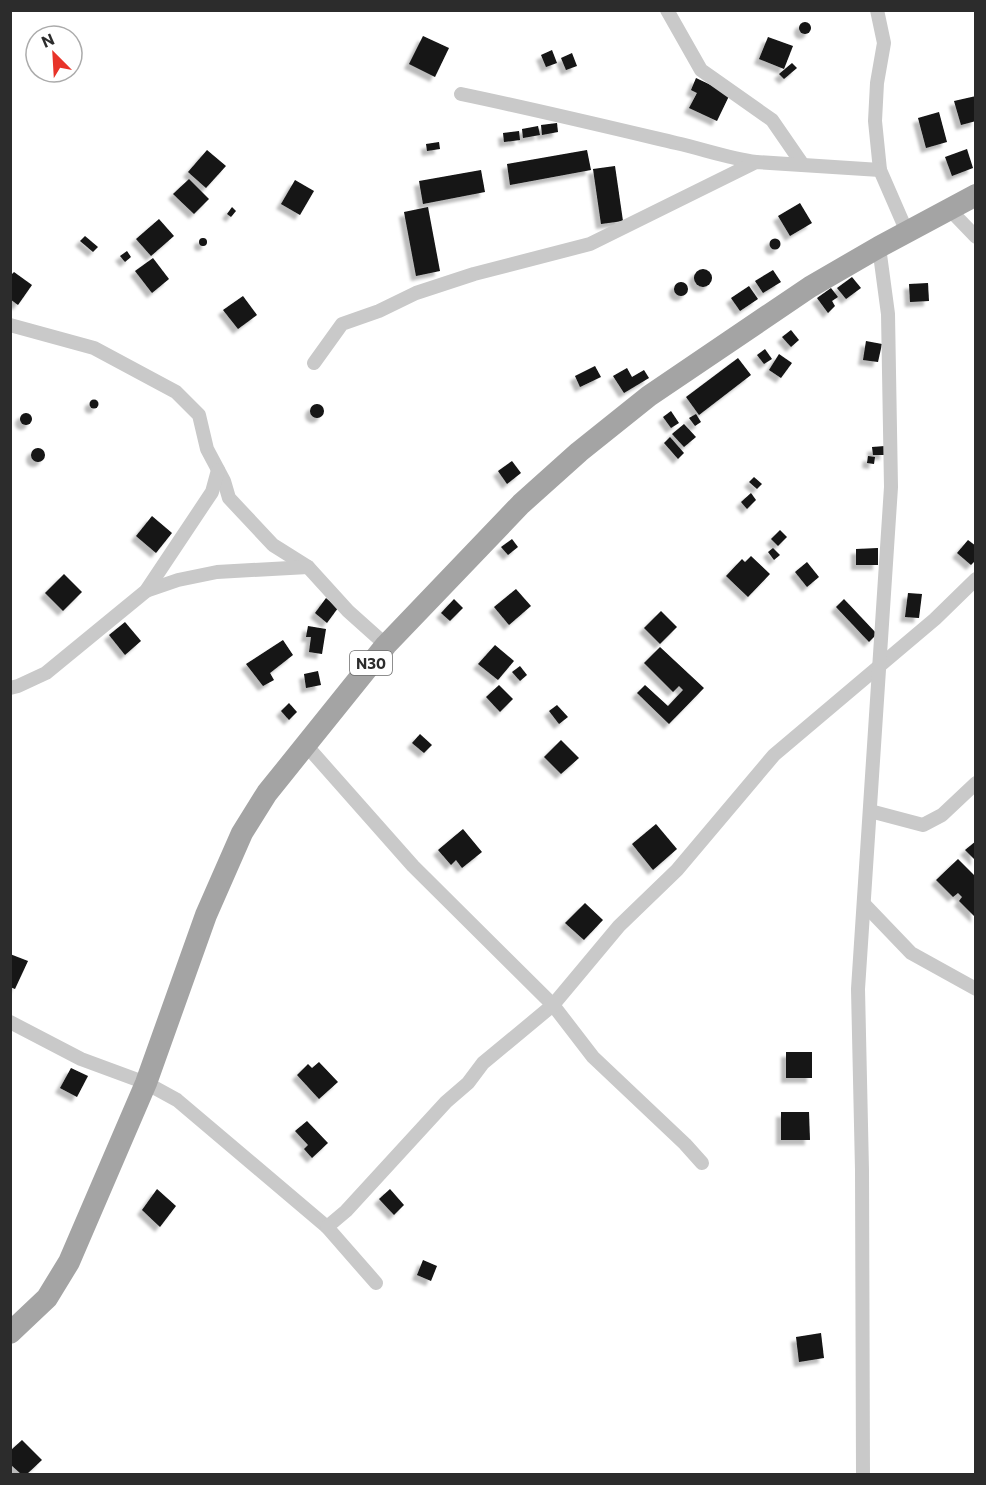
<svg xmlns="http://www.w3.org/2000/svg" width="986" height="1485" viewBox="0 0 986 1485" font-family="Commissioner,sans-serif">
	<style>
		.building { fill: #131313; filter: url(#shadow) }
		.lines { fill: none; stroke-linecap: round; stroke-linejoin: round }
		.minor { stroke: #c9c9c9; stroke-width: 14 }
		.primary { stroke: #a4a4a4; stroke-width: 22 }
		.labels { text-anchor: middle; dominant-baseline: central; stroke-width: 6; stroke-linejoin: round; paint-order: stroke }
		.shield { fill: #fff; stroke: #6b6b6b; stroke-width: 1.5 }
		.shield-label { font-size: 15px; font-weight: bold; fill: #2c2c2c }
	</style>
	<defs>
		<filter id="shadow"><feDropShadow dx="-5" dy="5" stdDeviation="1.5" flood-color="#0004"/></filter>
	</defs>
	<rect width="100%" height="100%" fill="#fff"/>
	<!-- building -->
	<g class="building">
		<circle cx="805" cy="28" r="6"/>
		<path d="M 423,36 L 449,48 L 435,77 L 409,64 Z"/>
		<path d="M 768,37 L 793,46 L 784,69 L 759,59 Z"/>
		<path d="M 552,50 L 557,63 L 546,67 L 541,55 Z"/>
		<path d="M 572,53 L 577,66 L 566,70 L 561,58 Z"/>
		<path d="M 792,63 L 797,68 L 784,79 L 779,74 Z"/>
		<path d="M 696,78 L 730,94 L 717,121 L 689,108 L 697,93 L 691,90 Z"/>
		<path d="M 976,96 L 976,121 L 961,125 L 954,101 Z"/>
		<path d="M 939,112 L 947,142 L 926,148 L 918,118 Z"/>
		<path d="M 557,123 L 558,132 L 542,135 L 541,125 Z"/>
		<path d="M 538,126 L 540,135 L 523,138 L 522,129 Z"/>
		<path d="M 519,131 L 520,140 L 504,142 L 503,133 Z"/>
		<path d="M 439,142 L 440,149 L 427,151 L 426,144 Z"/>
		<path d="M 967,149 L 973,168 L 952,176 L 945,157 Z"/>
		<path d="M 207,150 L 226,166 L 206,188 L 188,172 Z"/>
		<path d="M 587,150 L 591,170 L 510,185 L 507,164 Z"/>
		<path d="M 615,166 L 623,221 L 601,224 L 593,169 Z"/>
		<path d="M 481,170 L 485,192 L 423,204 L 419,181 Z"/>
		<path d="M 189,179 L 209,199 L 194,214 L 173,194 Z"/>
		<path d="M 295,180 L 314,191 L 300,215 L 281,204 Z"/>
		<path d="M 800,203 L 812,223 L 790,236 L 778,216 Z"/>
		<path d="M 232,207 L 236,211 L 231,217 L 227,214 Z"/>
		<path d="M 428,207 L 440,271 L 416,276 L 404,212 Z"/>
		<path d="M 159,219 L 174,236 L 151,256 L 136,239 Z"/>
		<path d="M 85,236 L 98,247 L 93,252 L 80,241 Z"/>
		<circle cx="203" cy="242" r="4"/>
		<circle cx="775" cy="244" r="5.5"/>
		<path d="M 127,251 L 131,257 L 125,262 L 120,256 Z"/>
		<path d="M 153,258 L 169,279 L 152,293 L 135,271 Z"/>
		<circle cx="703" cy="278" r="9"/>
		<path d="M 773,270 L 781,282 L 763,293 L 755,281 Z"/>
		<path d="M 14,272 L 32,285 L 18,305 L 10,299 L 10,276 Z"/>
		<path d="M 852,277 L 861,288 L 846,299 L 837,288 Z"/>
		<circle cx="681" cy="289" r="7"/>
		<path d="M 928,283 L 929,301 L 910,302 L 909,284 Z"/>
		<path d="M 749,286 L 758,299 L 740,311 L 731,298 Z"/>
		<path d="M 831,288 L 838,297 L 832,301 L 835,306 L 828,313 L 817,298 Z"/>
		<path d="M 243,296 L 257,315 L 238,329 L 223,310 Z"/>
		<path d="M 791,330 L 799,340 L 791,347 L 782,337 Z"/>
		<path d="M 866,341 L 882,344 L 878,362 L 863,360 Z"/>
		<path d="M 765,349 L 772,359 L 764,364 L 757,355 Z"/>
		<path d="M 779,354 L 792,363 L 781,378 L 769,370 Z"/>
		<path d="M 738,358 L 751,375 L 699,415 L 686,397 Z"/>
		<path d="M 595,366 L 601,377 L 580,387 L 575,376 Z"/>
		<path d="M 627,368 L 632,377 L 644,370 L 649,378 L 624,393 L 613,376 Z"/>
		<circle cx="94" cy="404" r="4.5"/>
		<circle cx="317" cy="411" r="7"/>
		<path d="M 671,411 L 679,423 L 671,428 L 663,417 Z"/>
		<circle cx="26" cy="419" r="6"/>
		<path d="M 696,414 L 701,422 L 695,426 L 689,418 Z"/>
		<path d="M 684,424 L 696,437 L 684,447 L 672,434 Z"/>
		<path d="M 670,437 L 684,453 L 678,459 L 664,443 Z"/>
		<path d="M 885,446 L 885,455 L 873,455 L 872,447 Z"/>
		<circle cx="38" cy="455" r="7"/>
		<path d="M 868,456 L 875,457 L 874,464 L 867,463 Z"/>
		<path d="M 512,461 L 521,473 L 507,484 L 498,471 Z"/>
		<path d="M 754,477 L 762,484 L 757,489 L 749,482 Z"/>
		<path d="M 751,493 L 756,500 L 747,509 L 741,502 Z"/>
		<path d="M 152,516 L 172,533 L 156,553 L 136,536 Z"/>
		<path d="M 780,530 L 787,537 L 778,546 L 771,539 Z"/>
		<path d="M 512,539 L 518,547 L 508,555 L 501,547 Z"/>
		<path d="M 968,540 L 976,546 L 976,560 L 971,565 L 957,553 Z"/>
		<path d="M 773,548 L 780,555 L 774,560 L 768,552 Z"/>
		<path d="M 878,548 L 878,565 L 856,565 L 856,549 Z"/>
		<path d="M 751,556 L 770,574 L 748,597 L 726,576 L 742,559 L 745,562 Z"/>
		<path d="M 807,562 L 819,577 L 807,587 L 795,572 Z"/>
		<path d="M 64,574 L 82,592 L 63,611 L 45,593 Z"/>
		<path d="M 516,589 L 531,606 L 509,625 L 494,607 Z"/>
		<path d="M 908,593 L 922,594 L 919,618 L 905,617 Z"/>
		<path d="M 326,598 L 338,608 L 327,623 L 315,613 Z"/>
		<path d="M 454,599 L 463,608 L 450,621 L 441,613 Z"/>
		<path d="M 844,599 L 877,634 L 869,642 L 836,607 Z"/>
		<path d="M 661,611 L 677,627 L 660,644 L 644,628 Z"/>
		<path d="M 125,622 L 141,641 L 125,655 L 109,635 Z"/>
		<path d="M 308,626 L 326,629 L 322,654 L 309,652 L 311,637 L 306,637 Z"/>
		<path d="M 283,640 L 293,655 L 270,673 L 274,680 L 263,686 L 246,664 Z"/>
		<path d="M 495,645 L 514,661 L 498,680 L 478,664 Z"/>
		<path d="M 660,647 L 704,688 L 669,724 L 637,693 L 645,685 L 668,706 L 683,690 L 679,686 L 673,692 L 644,663 Z"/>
		<path d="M 520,666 L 527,675 L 520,681 L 512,672 Z"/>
		<path d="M 318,671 L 321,685 L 306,688 L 304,674 Z"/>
		<path d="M 499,685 L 513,699 L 500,712 L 486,697 Z"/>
		<path d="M 289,703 L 297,712 L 289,720 L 281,711 Z"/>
		<path d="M 557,705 L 568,717 L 559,724 L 549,711 Z"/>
		<path d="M 420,734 L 432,745 L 424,753 L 412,743 Z"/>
		<path d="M 561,740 L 579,758 L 561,774 L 544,757 Z"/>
		<path d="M 656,824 L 677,849 L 653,870 L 632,844 Z"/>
		<path d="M 463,829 L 482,852 L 462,868 L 456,860 L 451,865 L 438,850 Z"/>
		<path d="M 976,841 L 976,861 L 965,850 Z"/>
		<path d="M 958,859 L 976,877 L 976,918 L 959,901 L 962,897 L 958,893 L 953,897 L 936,880 Z"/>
		<path d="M 585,903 L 603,920 L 584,940 L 565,923 Z"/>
		<path d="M 10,954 L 28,961 L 15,989 L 10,987 Z"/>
		<rect x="786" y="1052" width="26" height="26"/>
		<path d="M 319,1062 L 338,1082 L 319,1099 L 297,1075 L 308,1064 L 312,1068 Z"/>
		<path d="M 71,1068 L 88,1076 L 77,1097 L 60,1088 Z"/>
		<path d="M 781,1112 L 809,1112 L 810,1140 L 781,1140 Z"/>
		<path d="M 307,1121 L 328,1143 L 312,1158 L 304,1149 L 308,1145 L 295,1131 Z"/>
		<path d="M 157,1189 L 176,1206 L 160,1227 L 142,1210 Z"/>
		<path d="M 390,1189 L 404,1205 L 394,1215 L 379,1199 Z"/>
		<path d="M 423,1260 L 437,1266 L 431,1281 L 417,1275 Z"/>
		<path d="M 821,1333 L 824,1358 L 799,1362 L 796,1337 Z"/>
		<path d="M 22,1440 L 42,1460 L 27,1474 L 21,1474 L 10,1464 L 10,1451 Z"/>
	</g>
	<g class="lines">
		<!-- minor -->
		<g class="minor">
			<path d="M 667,10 L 701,70 L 772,120 L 803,165"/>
			<path d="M 877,10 L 884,43 L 877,83 L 875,121 L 880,170 L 907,232"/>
			<path d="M 461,94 C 533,109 604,126 676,143 C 703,149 728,158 756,162"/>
			<path d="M 950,210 L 976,237"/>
			<path d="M 10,325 L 94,348 L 176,392 L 199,415 L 207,449 L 224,481 L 229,498 L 273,545 L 308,567 L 348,611 L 386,645"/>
			<path d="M 314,363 L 342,324 L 379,311 L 416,293 L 474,274 L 590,244 L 756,162 L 880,170"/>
			<path d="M 146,591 L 178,580 L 217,572 L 308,567"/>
			<path d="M 10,688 L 18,686 L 46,673 L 146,591 L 212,492 L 218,470"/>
			<path d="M 305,744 L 413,866 L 553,1005 L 593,1057 L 685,1144 L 702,1163"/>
			<path d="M 870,811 L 923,825 L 942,815 L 976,783"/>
			<path d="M 864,904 L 911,953 L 976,989"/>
			<path d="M 10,1022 L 81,1059 L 146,1083 L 177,1100 L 327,1227 L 376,1283"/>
			<path d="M 327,1227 L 346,1211 L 446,1102 L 468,1083 L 483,1063 L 553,1005 L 619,926 L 677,870 L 774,755 L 935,619 L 976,579"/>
			<path d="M 863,1474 L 862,1170 L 858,989 L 891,487 L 888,314 L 879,247"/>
		</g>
		<!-- primary -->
		<path class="primary" d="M 10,1333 L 47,1298 L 69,1262 L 146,1083 L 206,915 L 242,833 L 267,793 L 386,645 L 521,504 L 579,452 L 649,396 L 810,287 L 879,247 L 976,195"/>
	</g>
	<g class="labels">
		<!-- shield labels -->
		<rect class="shield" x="350" y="651" width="42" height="24" rx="4.5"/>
		<g class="shield-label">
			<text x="371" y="663">N30</text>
		</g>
	</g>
	<!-- border -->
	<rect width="986" height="1485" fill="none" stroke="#2c2c2c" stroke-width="24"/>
	<!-- north arrow -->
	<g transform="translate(54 54) rotate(336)"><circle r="28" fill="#ffffff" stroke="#ababab" stroke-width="1.5"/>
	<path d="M0-4.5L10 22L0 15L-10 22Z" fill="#e83329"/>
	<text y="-9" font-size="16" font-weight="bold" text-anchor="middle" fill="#2c2c2c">N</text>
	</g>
</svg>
